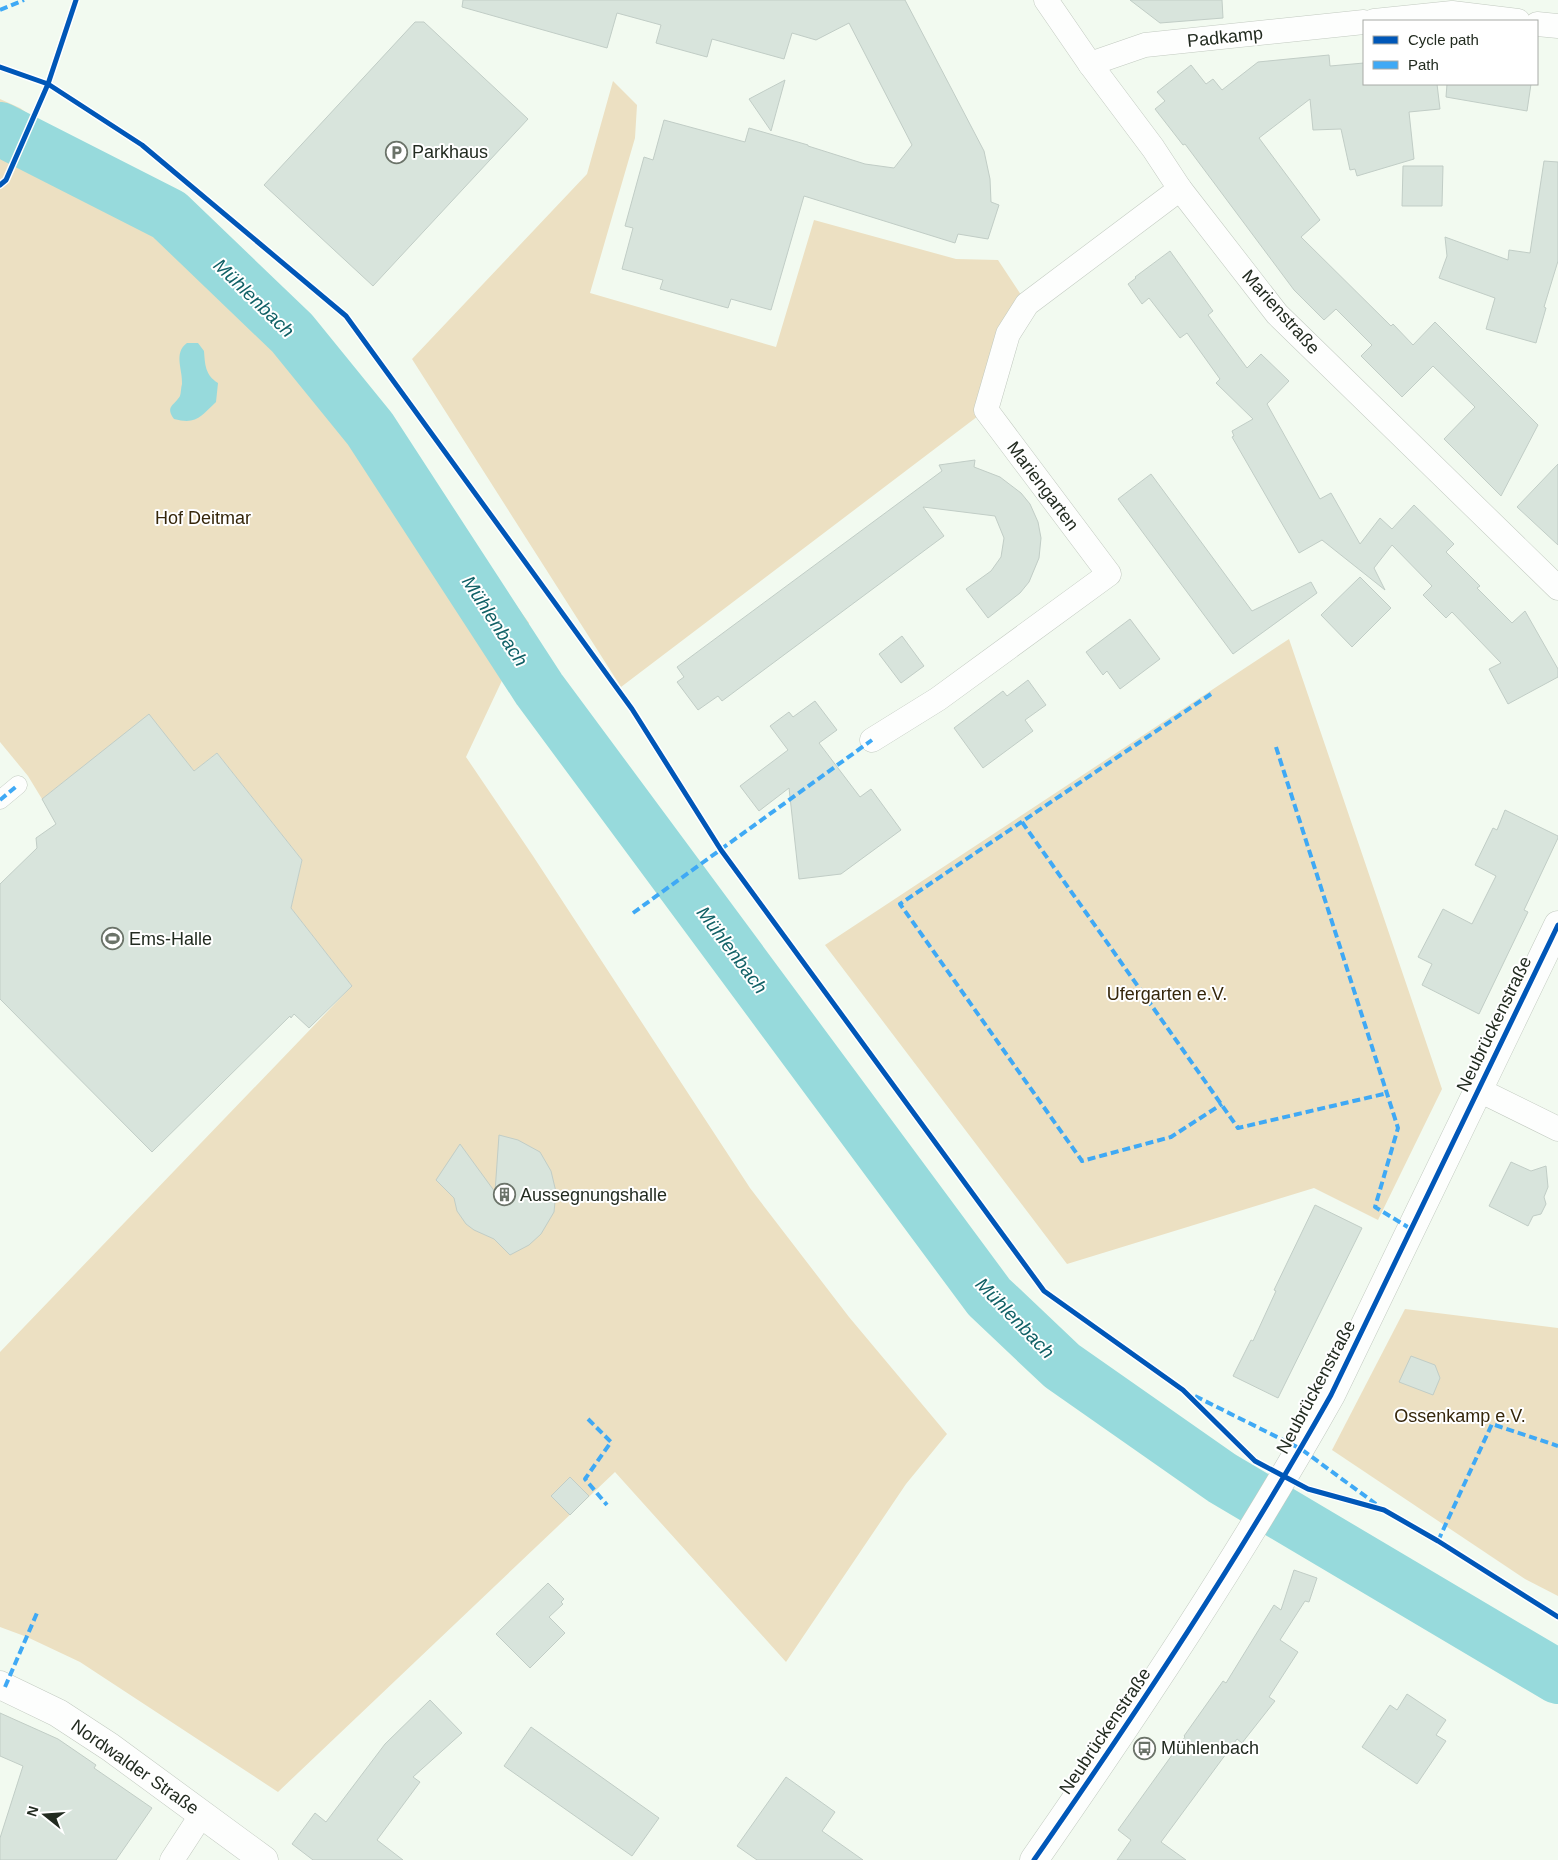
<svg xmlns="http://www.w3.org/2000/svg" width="1558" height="1860" viewBox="0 0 1558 1860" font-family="Helvetica,sans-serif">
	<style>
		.green { fill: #ece0c2 }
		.water { fill: #97dadc }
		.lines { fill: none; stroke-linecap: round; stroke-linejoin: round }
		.river { stroke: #97dadc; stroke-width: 54 }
		.building { fill: #d8e4dc; stroke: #c1cdc6 }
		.pedestrian-casing { stroke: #c2cac0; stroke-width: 19 }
		.minor-casing { stroke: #c2cac0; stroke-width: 25 }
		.tertiary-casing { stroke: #c2cac0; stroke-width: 29 }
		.secondary-casing { stroke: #c2cac0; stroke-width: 29 }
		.pedestrian { stroke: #fdfefd; stroke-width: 18 }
		.minor { stroke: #fdfefd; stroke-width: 24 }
		.tertiary { stroke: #fdfefd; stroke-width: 28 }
		.secondary { stroke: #fdfefd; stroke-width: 28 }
		.quiet { stroke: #3fa9f5; stroke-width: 4; stroke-dasharray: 8 4; stroke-linecap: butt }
		.cycleway-casing { stroke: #fff; stroke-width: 8 }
		.cycleway { stroke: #0057b8; stroke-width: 5 }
		.labels { text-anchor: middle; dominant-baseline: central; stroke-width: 4; stroke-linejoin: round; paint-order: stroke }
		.street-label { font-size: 18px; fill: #222b20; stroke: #fff }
		.poi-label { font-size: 18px; fill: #222b20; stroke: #fff; text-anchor: start }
		.park-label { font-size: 18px; fill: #35260a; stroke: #fff }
		.water-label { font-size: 19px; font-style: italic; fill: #116166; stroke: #fff }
	</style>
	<rect width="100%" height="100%" fill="#f2faf0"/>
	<!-- green -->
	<g class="green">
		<path d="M 613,81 L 637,105 L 635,138 L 590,293 L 776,347 L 814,220 L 956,259 L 998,260 L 1027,304 L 986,410 L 621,687 L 412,359 L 587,174 Z"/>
		<path d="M 0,99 L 20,108 L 169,215 L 327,345 L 529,623 L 466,757 L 533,856 L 750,1188 L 849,1317 L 947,1434 L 906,1484 L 786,1662 L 615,1472 L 278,1792 L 80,1662 L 27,1637 L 0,1627 L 0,1352 L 352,986 L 291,908 L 302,860 L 217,753 L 194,771 L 149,715 L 42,799 L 28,776 L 0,742 Z"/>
		<path d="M 1289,639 L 1442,1089 L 1378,1220 L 1314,1188 L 1067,1264 L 825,945 Z"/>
		<path d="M 1405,1309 L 1558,1328 L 1558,1596 L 1525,1579 L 1332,1450 Z"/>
	</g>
	<!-- water -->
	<path class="water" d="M 187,343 L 198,343 L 204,351 C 205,364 205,375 218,383 L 216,402 C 201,416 197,425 174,419 C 165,406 174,406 180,396 C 181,393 181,387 182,384 C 183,370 173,353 187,343 Z"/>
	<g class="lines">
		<!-- river -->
		<path class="river" d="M 0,129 L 169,215 L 292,333 L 370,429 L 539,689 L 989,1297 L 1062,1366 L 1222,1478 L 1558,1677"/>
	</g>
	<!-- building -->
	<g class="building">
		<path d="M 463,0 L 905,0 L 984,151 L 990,179 L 991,202 L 999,205 L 988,239 L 958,234 L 955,243 L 804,196 L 771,310 L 731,299 L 728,308 L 660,289 L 663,280 L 622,269 L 633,228 L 625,226 L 644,157 L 653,160 L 664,120 L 745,142 L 749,128 L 808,145 L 808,146 L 865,164 L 894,168 L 912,145 L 849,23 L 816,40 L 792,33 L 784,59 L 712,39 L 707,57 L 656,43 L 661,25 L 617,13 L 607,48 L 462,7 Z"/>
		<path d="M 1130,0 L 1222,0 L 1223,18 L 1160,23 Z"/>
		<path d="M 415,22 L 424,22 L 528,119 L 373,286 L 264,185 Z"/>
		<path d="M 1329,55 L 1330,66 L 1364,63 L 1364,84 L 1437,84 L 1440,109 L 1409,112 L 1414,159 L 1357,176 L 1355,169 L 1350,170 L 1341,129 L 1313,130 L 1310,99 L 1259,138 L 1320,220 L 1301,237 L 1391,326 L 1393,324 L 1413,345 L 1435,322 L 1538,425 L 1501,496 L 1444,439 L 1475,407 L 1433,366 L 1402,397 L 1361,356 L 1372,345 L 1336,309 L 1324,320 L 1294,290 L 1185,144 L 1183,145 L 1155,109 L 1165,101 L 1157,92 L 1191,65 L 1206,84 L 1213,79 L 1222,90 L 1258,62 Z"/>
		<path d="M 785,80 L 771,131 L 749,99 Z"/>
		<path d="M 1447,84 L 1531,84 L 1527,111 L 1446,97 Z"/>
		<path d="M 1544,161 L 1558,162 L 1558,261 L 1544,307 L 1546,308 L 1536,343 L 1486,329 L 1495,298 L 1439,278 L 1447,256 L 1445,237 L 1508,260 L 1509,250 L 1530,253 Z"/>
		<path d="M 1403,166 L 1443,166 L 1442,206 L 1402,206 Z"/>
		<path d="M 1170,251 L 1213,311 L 1208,315 L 1247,368 L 1261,354 L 1289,381 L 1267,404 L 1320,499 L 1331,493 L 1360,544 L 1380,518 L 1392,529 L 1414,505 L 1454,544 L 1446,552 L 1480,586 L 1477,588 L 1512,623 L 1525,611 L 1558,669 L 1558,677 L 1508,704 L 1489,669 L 1501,663 L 1452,612 L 1446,618 L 1423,595 L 1432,586 L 1392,545 L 1374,568 L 1385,590 L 1322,540 L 1299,553 L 1232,437 L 1234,436 L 1232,431 L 1253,419 L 1216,383 L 1220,379 L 1187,333 L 1180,338 L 1149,298 L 1142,304 L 1128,284 L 1136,278 L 1135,277 Z"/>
		<path d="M 975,460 L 974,467 L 1000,477 L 1021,493 L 1030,504 L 1038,522 L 1041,538 L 1039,558 L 1029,582 L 1020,593 L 988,618 L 966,589 L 991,571 L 1001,557 L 1004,538 L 995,516 L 923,507 L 944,536 L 722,701 L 718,696 L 698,710 L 677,682 L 684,677 L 677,667 L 942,471 L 939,465 Z"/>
		<path d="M 1558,464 L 1558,545 L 1517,507 Z"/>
		<path d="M 1151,474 L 1252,611 L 1311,582 L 1317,593 L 1233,654 L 1118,499 Z"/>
		<path d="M 1360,577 L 1391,608 L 1352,647 L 1321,615 Z"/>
		<path d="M 1130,619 L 1160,659 L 1120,689 L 1107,671 L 1103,675 L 1086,652 Z"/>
		<path d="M 902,636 L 924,666 L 901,683 L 879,654 Z"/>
		<path d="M 1028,680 L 1046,705 L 1025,720 L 1033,731 L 983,768 L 954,728 L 1003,691 L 1007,696 Z"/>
		<path d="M 815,701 L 837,730 L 819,743 L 860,797 L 871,789 L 901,830 L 841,874 L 799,879 L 789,788 L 759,811 L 740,786 L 788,750 L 770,726 L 789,712 L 793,717 Z"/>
		<path d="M 149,714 L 194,771 L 217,753 L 302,860 L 291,908 L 352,986 L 309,1028 L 294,1014 L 291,1018 L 290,1016 L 152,1152 L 0,999 L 0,884 L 37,848 L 36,838 L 56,824 L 42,799 Z"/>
		<path d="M 1505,810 L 1558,836 L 1558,838 L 1524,910 L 1528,912 L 1479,1014 L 1422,985 L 1432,964 L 1418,957 L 1443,909 L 1472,924 L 1496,876 L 1475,865 L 1493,828 L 1497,830 Z"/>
		<path d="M 499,1135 L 518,1140 L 540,1152 L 551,1171 L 556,1192 L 554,1212 L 541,1234 L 529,1245 L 510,1255 L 494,1239 L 474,1230 L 466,1224 L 457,1211 L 454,1198 L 436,1180 L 460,1144 L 495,1192 Z"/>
		<path d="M 1511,1162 L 1531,1171 L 1546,1166 L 1548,1187 L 1544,1197 L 1546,1204 L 1541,1214 L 1533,1216 L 1528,1226 L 1489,1206 Z"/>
		<path d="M 1315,1205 L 1362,1228 L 1278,1398 L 1233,1376 L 1251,1340 L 1253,1341 L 1276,1291 L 1274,1290 Z"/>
		<path d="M 1411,1356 L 1435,1365 L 1440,1378 L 1433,1395 L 1399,1382 Z"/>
		<path d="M 570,1477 L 589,1496 L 570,1515 L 551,1496 Z"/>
		<path d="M 1294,1570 L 1317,1578 L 1309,1602 L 1305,1601 L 1280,1640 L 1298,1652 L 1269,1697 L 1275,1701 L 1242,1743 L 1237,1739 L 1161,1842 L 1186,1860 L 1117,1860 L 1131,1840 L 1118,1830 L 1185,1737 L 1184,1736 L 1223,1681 L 1226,1683 L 1274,1605 L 1281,1610 Z"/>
		<path d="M 548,1583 L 564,1599 L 561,1602 L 563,1604 L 549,1617 L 565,1633 L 530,1668 L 496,1634 Z"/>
		<path d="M 1407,1694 L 1446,1720 L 1436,1735 L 1446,1741 L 1417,1784 L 1362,1747 L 1390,1705 L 1397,1710 Z"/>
		<path d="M 430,1700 L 462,1733 L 413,1777 L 420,1782 L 377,1840 L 403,1860 L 313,1860 L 292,1844 L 315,1813 L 326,1822 L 385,1744 Z"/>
		<path d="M 0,1713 L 58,1739 L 96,1765 L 94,1768 L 152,1808 L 116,1860 L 0,1860 L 0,1838 L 23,1766 L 0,1756 Z"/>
		<path d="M 531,1727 L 659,1818 L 632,1856 L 504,1766 Z"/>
		<path d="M 786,1777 L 835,1812 L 822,1831 L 863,1860 L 757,1860 L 737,1846 Z"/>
	</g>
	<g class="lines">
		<defs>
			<path id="pedestrian" d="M 0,800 L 18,785"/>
			<g id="minor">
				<path d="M 1046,0 L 1090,64 L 1153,148 L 1180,189 L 1277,314 L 1558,588"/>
				<path d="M 1374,21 L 1452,13 L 1518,21"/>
				<path d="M 1537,24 L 1558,26"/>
				<path d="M 1090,64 L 1145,45 L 1364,22"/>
				<path d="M 872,740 L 938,699 L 1109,574 L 986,410 L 1008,334 L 1027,304 L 1180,189"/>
				<path d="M 1477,1089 L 1558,1129"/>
				<path d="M 172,1860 L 202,1814"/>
			</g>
			<path id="tertiary" d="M 1034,1860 C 1139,1709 1241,1555 1331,1395 L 1558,925"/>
			<path id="secondary" d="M 0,1685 L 58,1713 L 110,1747 L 264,1860"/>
		</defs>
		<!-- pedestrian casing -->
		<use href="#pedestrian" class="pedestrian-casing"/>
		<!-- minor casing -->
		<use href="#minor" class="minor-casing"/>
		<!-- tertiary casing -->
		<use href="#tertiary" class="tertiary-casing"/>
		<!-- secondary casing -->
		<use href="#secondary" class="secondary-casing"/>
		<!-- pedestrian -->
		<use href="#pedestrian" class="pedestrian"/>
		<!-- minor -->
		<use href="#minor" class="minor"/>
		<!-- tertiary -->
		<use href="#tertiary" class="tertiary"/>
		<!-- secondary -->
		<use href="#secondary" class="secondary"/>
		<!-- quiet -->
		<g class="quiet">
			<path d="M 0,10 L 24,0"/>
			<path d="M 1211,694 L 900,904 L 1082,1161 L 1171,1137 L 1222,1104"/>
			<path d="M 1276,747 L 1398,1128 L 1375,1207 L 1411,1229"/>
			<path d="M 0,800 L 18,785"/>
			<path d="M 1022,822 L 1238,1128 L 1388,1093"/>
			<path d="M 633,913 L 872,740"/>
			<path d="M 1195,1396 L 1301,1449 L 1376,1504"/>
			<path d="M 588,1419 L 611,1442 L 585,1479 L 607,1505"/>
			<path d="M 1438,1541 L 1492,1424 L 1558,1446"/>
			<path d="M 5,1687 L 37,1613"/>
		</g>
		<defs>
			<g id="cycleway">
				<path d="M 0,67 L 48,84 L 142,145 L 346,316 L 632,709 L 721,850 L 1044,1291 L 1183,1390 L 1255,1461 L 1308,1489 L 1384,1510 L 1438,1541 L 1558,1617"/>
				<path d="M 0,185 L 6,180 L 48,84 L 76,0"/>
				<path d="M 1034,1860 C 1139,1709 1241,1555 1331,1395 L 1558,925"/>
			</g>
		</defs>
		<!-- cycleway casing -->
		<use href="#cycleway" class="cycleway-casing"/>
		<!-- cycleway -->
		<use href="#cycleway" class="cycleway"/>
	</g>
	<!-- icons -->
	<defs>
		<symbol id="parking-ring" viewBox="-11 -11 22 22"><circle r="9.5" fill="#fff" stroke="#6b7369" stroke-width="1.5"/><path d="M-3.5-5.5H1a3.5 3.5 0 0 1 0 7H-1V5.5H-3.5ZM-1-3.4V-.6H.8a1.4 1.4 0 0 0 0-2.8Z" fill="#6b7369"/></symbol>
		<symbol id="stadium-ring" viewBox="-11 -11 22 22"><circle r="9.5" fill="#fff" stroke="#6b7369" stroke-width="1.5"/><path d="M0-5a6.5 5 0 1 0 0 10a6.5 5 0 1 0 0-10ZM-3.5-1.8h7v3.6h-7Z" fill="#6b7369"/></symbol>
		<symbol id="building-ring" viewBox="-11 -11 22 22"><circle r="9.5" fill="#fff" stroke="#6b7369" stroke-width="1.5"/><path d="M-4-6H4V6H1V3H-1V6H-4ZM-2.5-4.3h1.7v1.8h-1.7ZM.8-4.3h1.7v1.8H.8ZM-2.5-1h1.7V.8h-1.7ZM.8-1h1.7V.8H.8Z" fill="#6b7369"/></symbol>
		<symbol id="bus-ring" viewBox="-11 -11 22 22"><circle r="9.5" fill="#fff" stroke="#6b7369" stroke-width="1.5"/><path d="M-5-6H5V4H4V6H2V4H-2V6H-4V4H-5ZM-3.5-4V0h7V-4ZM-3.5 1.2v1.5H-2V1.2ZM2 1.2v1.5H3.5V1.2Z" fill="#6b7369"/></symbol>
	</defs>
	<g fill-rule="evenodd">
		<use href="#parking-ring" x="384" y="140" width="25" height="25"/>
		<use href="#stadium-ring" x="100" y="926" width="25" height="25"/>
		<use href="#building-ring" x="492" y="1182" width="25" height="25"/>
		<use href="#bus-ring" x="1132" y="1736" width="25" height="25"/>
	</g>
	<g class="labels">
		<!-- street labels -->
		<g class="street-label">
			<text transform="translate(1225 37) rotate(-6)">Padkamp</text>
			<text transform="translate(1281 312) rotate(48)">Marienstraße</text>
			<text transform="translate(1043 486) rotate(53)">Mariengarten</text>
			<text transform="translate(1494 1024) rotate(-64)">Neubrückenstraße</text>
			<text transform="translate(1316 1387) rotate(-62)">Neubrückenstraße</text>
			<text transform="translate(1105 1731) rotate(-56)">Neubrückenstraße</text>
			<text transform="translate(135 1767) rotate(35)">Nordwalder Straße</text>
		</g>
		<!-- poi labels -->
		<g class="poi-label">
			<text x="412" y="152">Parkhaus</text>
			<text x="129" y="939">Ems-Halle</text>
			<text x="520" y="1195">Aussegnungshalle</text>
			<text x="1161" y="1748">Mühlenbach</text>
		</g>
		<!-- park labels -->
		<g class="park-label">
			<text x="203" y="518">Hof Deitmar</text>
			<text x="1167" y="994">Ufergarten e.V.</text>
			<text x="1460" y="1416">Ossenkamp e.V.</text>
		</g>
		<!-- water labels -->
		<g class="water-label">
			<text transform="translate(254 298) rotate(44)">Mühlenbach</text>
			<text transform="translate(495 621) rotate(57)">Mühlenbach</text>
			<text transform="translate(732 950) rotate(53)">Mühlenbach</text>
			<text transform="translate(1015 1318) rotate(46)">Mühlenbach</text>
		</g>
	</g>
	<!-- legend -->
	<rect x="1363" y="20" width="175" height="65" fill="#ffffff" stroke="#a7aaa6"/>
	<rect x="1373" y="36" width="25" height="8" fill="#0057b8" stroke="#a7aaa6"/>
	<text x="1408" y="45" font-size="15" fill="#222b20">Cycle path</text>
	<rect x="1373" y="61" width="25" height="8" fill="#3fa9f5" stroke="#a7aaa6"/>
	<text x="1408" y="70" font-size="15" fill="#222b20">Path</text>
	<!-- north arrow -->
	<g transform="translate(45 1815) rotate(287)" stroke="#ffffff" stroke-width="4" paint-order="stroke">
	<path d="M0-4L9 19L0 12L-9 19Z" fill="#222b20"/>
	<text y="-8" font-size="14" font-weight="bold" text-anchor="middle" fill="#222b20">N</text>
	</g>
</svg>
